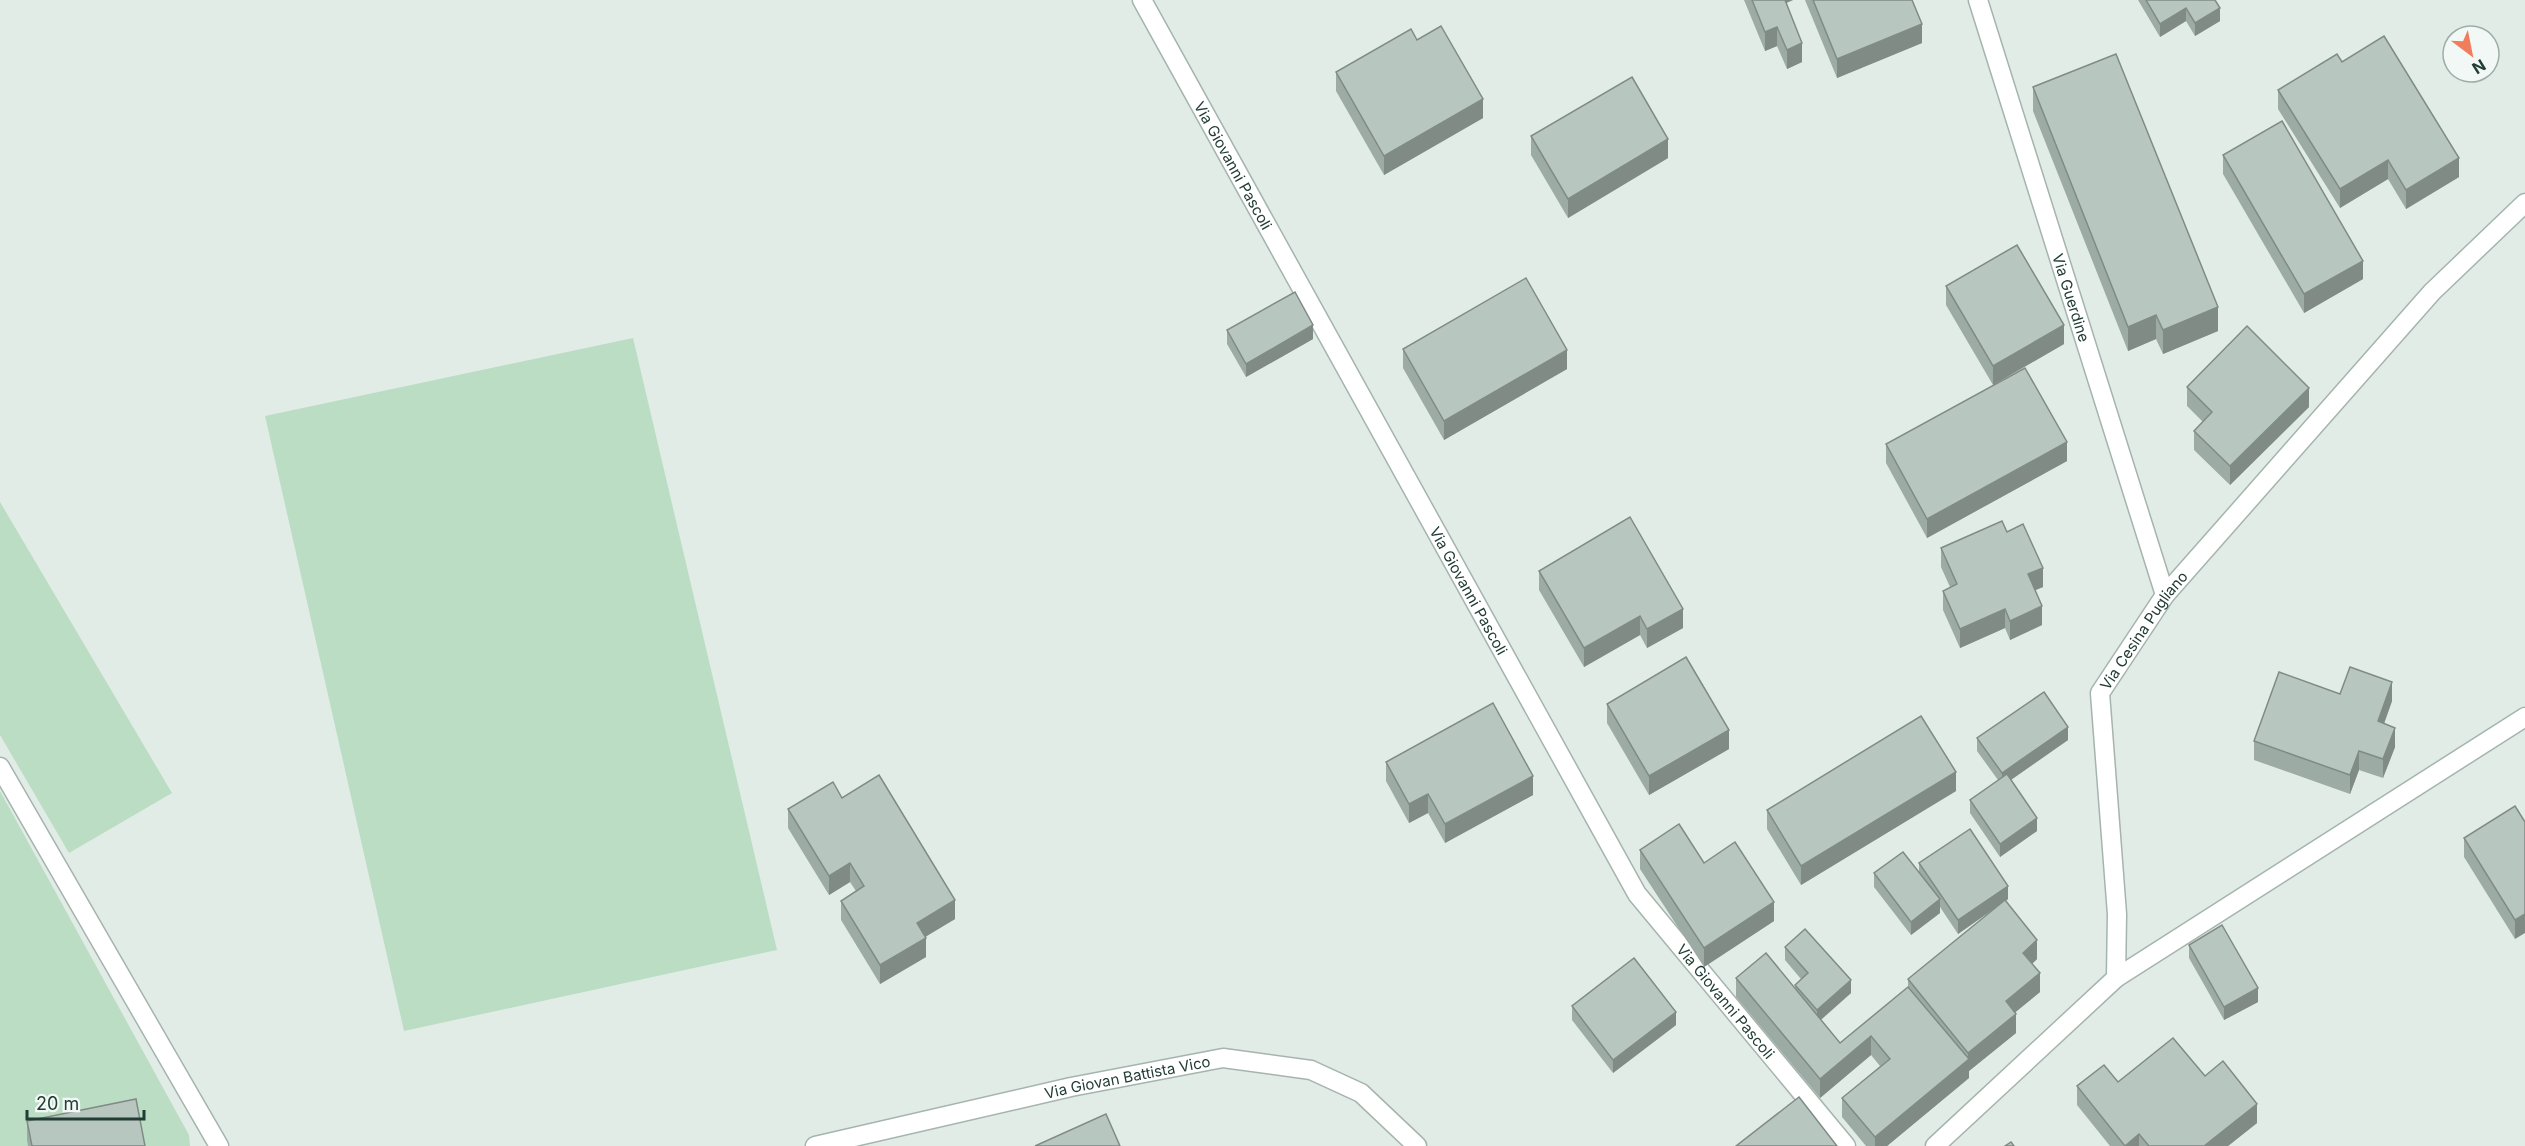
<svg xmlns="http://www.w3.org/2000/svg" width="2525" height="1146" viewBox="0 0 2525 1146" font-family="Inter,sans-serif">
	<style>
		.green { fill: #bbddc3 }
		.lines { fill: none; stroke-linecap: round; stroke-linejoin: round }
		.street-casing { stroke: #a5b4ae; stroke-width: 21 }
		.street { stroke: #fff; stroke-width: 18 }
		.wall { fill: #9daba5 }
		.shaded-wall { fill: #808b86 }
		.building { fill: #b7c7c0; stroke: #808b86; stroke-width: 1.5 }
		.labels { text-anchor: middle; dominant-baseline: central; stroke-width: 5; stroke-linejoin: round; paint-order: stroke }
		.street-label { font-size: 15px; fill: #223d35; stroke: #f2f8f5 }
	</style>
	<rect width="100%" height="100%" fill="#e2ece7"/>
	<!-- green -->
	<g class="green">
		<path d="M 633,338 L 777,950 L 404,1031 L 265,416 Z"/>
		<path d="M 0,502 L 172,793 L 69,853 L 0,735 Z"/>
		<path d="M 0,791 L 189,1135 L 190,1146 L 0,1146 Z"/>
	</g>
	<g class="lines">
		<defs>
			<g id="street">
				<path id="s1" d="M 1142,0 L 1637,894 L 1846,1146"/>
				<path id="s2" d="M 1978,0 L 2165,595"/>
				<path d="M 0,767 L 219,1146"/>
				<path d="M 2116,978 L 2525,717"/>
				<path id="s3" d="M 815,1146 L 1071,1087 L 1223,1058 L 1311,1070 L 1361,1093 L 1417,1146"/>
				<path id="s4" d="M 1935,1146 L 2116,978 L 2117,914 L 2100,693 L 2165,595 L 2432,292 L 2525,203"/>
			</g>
		</defs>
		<!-- street casing -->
		<use href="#street" class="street-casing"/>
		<!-- street -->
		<use href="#street" class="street"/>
	</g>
	<!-- wall -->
	<g class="wall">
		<path d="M 1744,0 L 1793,0 L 1786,3 L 1802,62 L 1787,69 L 1777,46 L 1765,51 Z"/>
		<path d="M 1805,0 L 1912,0 L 1922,43 L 1837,78 Z"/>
		<path d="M 2138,0 L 2215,0 L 2220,21 L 2195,36 L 2186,21 L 2160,37 Z"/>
		<path d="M 2342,62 L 2459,177 L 2406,209 L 2388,179 L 2340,208 L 2278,109 L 2278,90 Z"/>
		<path d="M 1336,72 L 1483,118 L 1384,175 L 1336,91 Z"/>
		<path d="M 2033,87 L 2218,331 L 2163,354 L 2156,339 L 2128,351 L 2033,111 Z"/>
		<path d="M 1531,136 L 1668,158 L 1568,218 L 1531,155 Z"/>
		<path d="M 2223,155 L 2363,279 L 2304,313 L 2223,174 Z"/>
		<path d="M 1946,286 L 2064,344 L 1993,385 L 1946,305 Z"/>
		<path d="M 1227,330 L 1313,339 L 1246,377 L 1227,344 Z"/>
		<path d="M 1403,349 L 1567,369 L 1444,440 L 1403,368 Z"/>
		<path d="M 2187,387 L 2309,407 L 2230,485 L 2194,450 L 2194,431 L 2203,422 L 2187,406 Z"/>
		<path d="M 1886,444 L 2067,461 L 1927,538 L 1886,463 Z"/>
		<path d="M 2007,532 L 2043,587 L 2035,590 L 2042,625 L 2010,640 L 2005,628 L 1960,648 L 1943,610 L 1943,591 L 1950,587 L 1941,567 L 1941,548 Z"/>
		<path d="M 1539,571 L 1683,628 L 1647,648 L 1640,635 L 1584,667 L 1539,590 Z"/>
		<path d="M 2340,694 L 2392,701 L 2384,724 L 2395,747 L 2383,778 L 2359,770 L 2350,794 L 2254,760 L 2254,741 Z"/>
		<path d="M 1607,704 L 1729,749 L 1649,795 L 1607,723 Z"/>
		<path d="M 1977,738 L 2068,740 L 2011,780 L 2037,831 L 2000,857 L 1970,813 L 1970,800 L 1998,780 L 1977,751 Z"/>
		<path d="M 1386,762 L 1533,795 L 1445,843 L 1428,813 L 1409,823 L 1386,781 Z"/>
		<path d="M 1956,791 L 1801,885 L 1767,829 L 1767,810 Z"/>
		<path d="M 842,798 L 955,919 L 925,936 L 926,957 L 880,984 L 841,920 L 841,901 L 856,891 L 850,882 L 829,895 L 788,828 L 788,809 Z"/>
		<path d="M 2525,822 L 2515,939 L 2464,857 L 2464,838 Z"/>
		<path d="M 1640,850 L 1704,863 L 1774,921 L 1704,967 L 1640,869 Z"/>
		<path d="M 1919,863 L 2008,899 L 2006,901 L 2037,959 L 2032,964 L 2040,992 L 2015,1012 L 2016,1033 L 1969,1071 L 1969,1078 L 1887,1146 L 1866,1146 L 1842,1117 L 1842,1098 L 1880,1066 L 1871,1055 L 1820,1098 L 1736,997 L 1736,978 L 1795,988 L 1795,985 L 1801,979 L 1785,960 L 1785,947 L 1851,993 L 1821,1020 L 1840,1043 L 1908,987 L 1908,979 L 1999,905 L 1958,934 L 1940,907 L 1940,913 L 1911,935 L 1874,887 L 1874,873 L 1919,872 Z"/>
		<path d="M 2189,945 L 2258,1002 L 2224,1020 L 2189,958 Z"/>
		<path d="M 1572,1006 L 1676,1025 L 1613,1073 L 1572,1020 Z"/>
		<path d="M 2205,1076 L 2257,1123 L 2228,1146 L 2110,1146 L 2077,1105 L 2077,1086 L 2118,1082 Z"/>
		<path d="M 27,1121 L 145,1146 L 28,1146 L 27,1140 Z"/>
	</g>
	<!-- shaded-wall -->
	<g class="shaded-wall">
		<path d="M 1779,0 L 1793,0 L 1779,6 Z"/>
		<path d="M 2186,8 L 2186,21 L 2160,37 L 2160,24 Z"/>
		<path d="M 2220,8 L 2220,21 L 2195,36 L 2195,23 Z"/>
		<path d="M 1922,24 L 1922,43 L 1837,78 L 1837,59 Z"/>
		<path d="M 1777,27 L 1777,46 L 1765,51 L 1765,32 Z"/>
		<path d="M 1802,43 L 1802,62 L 1787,69 L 1787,50 Z"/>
		<path d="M 1483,99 L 1483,118 L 1384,175 L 1384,156 Z"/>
		<path d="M 1668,139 L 1668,158 L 1568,218 L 1568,199 Z"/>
		<path d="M 2459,158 L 2459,177 L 2406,209 L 2406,190 Z"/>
		<path d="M 2388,160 L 2388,179 L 2340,208 L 2340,189 Z"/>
		<path d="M 2363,261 L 2363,279 L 2304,313 L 2304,294 Z"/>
		<path d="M 2218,307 L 2218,331 L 2163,354 L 2163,330 Z"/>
		<path d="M 2156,315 L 2156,339 L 2128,351 L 2128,327 Z"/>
		<path d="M 1313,325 L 1313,339 L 1246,377 L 1246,364 Z"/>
		<path d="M 2064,325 L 2064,344 L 1993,385 L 1993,366 Z"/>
		<path d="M 1567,350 L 1567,369 L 1444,440 L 1444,421 Z"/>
		<path d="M 2309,388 L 2309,407 L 2230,485 L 2230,466 Z"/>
		<path d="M 2067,442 L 2067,461 L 1927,538 L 1927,519 Z"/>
		<path d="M 2043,568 L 2043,587 L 2028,593 L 2028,574 Z"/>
		<path d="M 2042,606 L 2042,625 L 2010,640 L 2010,621 Z"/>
		<path d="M 1683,609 L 1683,628 L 1647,648 L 1647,629 Z"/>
		<path d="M 2005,609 L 2005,628 L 1960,648 L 1960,629 Z"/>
		<path d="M 1640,616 L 1640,635 L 1584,667 L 1584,648 Z"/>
		<path d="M 2392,682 L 2392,701 L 2378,740 L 2378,721 Z"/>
		<path d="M 2068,727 L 2068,740 L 2002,786 L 2002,773 Z"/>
		<path d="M 2395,728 L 2395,747 L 2383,778 L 2383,759 Z"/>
		<path d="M 1729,730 L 1729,749 L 1649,795 L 1649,776 Z"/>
		<path d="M 2359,751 L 2359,770 L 2350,794 L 2350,775 Z"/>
		<path d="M 1956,772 L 1956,791 L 1801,885 L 1801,866 Z"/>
		<path d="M 1533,776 L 1533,795 L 1445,843 L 1445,824 Z"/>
		<path d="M 1428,794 L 1428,813 L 1409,823 L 1409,804 Z"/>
		<path d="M 2037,818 L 2037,831 L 2000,857 L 2000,844 Z"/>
		<path d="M 850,863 L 850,882 L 829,895 L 829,876 Z"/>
		<path d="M 2008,886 L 2008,899 L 1958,934 L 1958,920 Z"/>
		<path d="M 1940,899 L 1940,913 L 1911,935 L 1911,922 Z"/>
		<path d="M 955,900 L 955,919 L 917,942 L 917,923 Z"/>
		<path d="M 1774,902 L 1774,921 L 1704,967 L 1704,948 Z"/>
		<path d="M 2525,914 L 2525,933 L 2515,939 L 2515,920 Z"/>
		<path d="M 926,938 L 926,957 L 880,984 L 880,965 Z"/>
		<path d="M 2037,940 L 2037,959 L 2023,972 L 2023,953 Z"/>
		<path d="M 2040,973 L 2040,992 L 2006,1020 L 2006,1001 Z"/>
		<path d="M 1851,980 L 1851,993 L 1817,1023 L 1817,1010 Z"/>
		<path d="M 2258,988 L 2258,1002 L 2224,1020 L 2224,1007 Z"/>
		<path d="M 1676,1012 L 1676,1025 L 1613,1073 L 1613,1060 Z"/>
		<path d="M 2016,1014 L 2016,1033 L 1969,1071 L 1969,1078 L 1887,1146 L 1875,1146 L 1875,1137 L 1968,1060 L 1968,1053 Z"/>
		<path d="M 1871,1036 L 1871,1055 L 1820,1098 L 1820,1079 Z"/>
		<path d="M 2257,1104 L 2257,1123 L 2228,1146 L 2204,1146 Z"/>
		<path d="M 2139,1134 L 2139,1146 L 2125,1146 Z"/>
	</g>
	<!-- building -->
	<g class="building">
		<path d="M 1752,0 L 1785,0 L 1802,43 L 1787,50 L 1777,27 L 1765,32 Z"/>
		<path d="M 1813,0 L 1912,0 L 1922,24 L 1837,59 Z"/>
		<path d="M 2146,0 L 2215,0 L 2220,8 L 2195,23 L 2186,8 L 2160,24 Z"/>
		<path d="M 1441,26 L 1483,99 L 1384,156 L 1336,72 L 1411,29 L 1417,40 Z"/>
		<path d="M 2384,36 L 2459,158 L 2406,190 L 2388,160 L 2340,189 L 2278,90 L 2337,54 L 2342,62 Z"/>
		<path d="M 2116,54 L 2218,307 L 2163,330 L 2156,315 L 2128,327 L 2033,87 Z"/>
		<path d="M 1632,77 L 1668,139 L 1568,199 L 1531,136 Z"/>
		<path d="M 2282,121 L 2363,261 L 2304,294 L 2223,155 Z"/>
		<path d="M 2017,245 L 2064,325 L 1993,366 L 1946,286 Z"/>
		<path d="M 1526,278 L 1567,350 L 1444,421 L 1403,349 Z"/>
		<path d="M 1295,292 L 1313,325 L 1246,364 L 1227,330 Z"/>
		<path d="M 2247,326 L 2309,388 L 2230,466 L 2194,431 L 2212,412 L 2187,387 Z"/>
		<path d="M 2025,368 L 2067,442 L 1927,519 L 1886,444 Z"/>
		<path d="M 1630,517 L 1683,609 L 1647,629 L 1640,616 L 1584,648 L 1539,571 Z"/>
		<path d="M 2002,521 L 2007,532 L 2023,524 L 2043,568 L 2028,574 L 2042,606 L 2010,621 L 2005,609 L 1960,629 L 1943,591 L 1957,584 L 1941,548 Z"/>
		<path d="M 1686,657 L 1729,730 L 1649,776 L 1607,704 Z"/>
		<path d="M 2350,667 L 2392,682 L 2378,721 L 2395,728 L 2383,759 L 2359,751 L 2350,775 L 2254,741 L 2279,672 L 2340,694 Z"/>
		<path d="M 2044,692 L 2068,727 L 2002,773 L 1977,738 Z"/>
		<path d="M 1493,703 L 1533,776 L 1445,824 L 1428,794 L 1409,804 L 1386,762 Z"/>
		<path d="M 1921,716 L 1956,772 L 1801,866 L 1767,810 Z"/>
		<path d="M 2007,774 L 2037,818 L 2000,844 L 1970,800 Z"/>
		<path d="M 879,775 L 955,900 L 917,923 L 926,938 L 880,965 L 841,901 L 864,886 L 850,863 L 829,876 L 788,809 L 833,782 L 842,798 Z"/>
		<path d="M 2515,806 L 2525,822 L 2525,914 L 2515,920 L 2464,838 Z"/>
		<path d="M 1679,824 L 1704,863 L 1735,842 L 1774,902 L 1704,948 L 1640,850 Z"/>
		<path d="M 1970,829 L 2008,886 L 1958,920 L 1919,863 Z"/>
		<path d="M 1903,852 L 1940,899 L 1911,922 L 1874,873 Z"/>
		<path d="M 2005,900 L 2037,940 L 2023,953 L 2040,973 L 2006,1001 L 2016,1014 L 1968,1053 L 1908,979 Z"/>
		<path d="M 2222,925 L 2258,988 L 2224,1007 L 2189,945 Z"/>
		<path d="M 1805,929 L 1851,980 L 1817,1010 L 1795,985 L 1808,973 L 1785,947 Z"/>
		<path d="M 1766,953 L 1840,1043 L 1908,987 L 1969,1059 L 1875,1137 L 1842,1098 L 1890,1059 L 1871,1036 L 1820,1079 L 1736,978 Z"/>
		<path d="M 1634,958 L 1676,1012 L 1613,1060 L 1572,1006 Z"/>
		<path d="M 2173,1038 L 2205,1076 L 2223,1061 L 2257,1104 L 2204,1146 L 2149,1146 L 2139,1134 L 2125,1146 L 2077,1086 L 2104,1065 L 2118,1082 Z"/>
		<path d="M 1799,1097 L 1837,1146 L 1736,1146 Z"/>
		<path d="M 136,1099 L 145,1146 L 32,1146 L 27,1121 Z"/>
		<path d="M 1106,1114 L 1120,1146 L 1035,1146 Z"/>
		<path d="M 2011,1142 L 2014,1146 L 2005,1146 Z"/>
	</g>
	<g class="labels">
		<!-- street labels -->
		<g class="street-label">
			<text stroke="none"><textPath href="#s1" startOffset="189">Via Giovanni Pascoli</textPath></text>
			<text stroke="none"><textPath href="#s2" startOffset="312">Via Guerdine</textPath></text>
			<text stroke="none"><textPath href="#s1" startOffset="675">Via Giovanni Pascoli</textPath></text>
			<text stroke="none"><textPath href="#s4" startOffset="609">Via Cesina Pugliano</textPath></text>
			<text stroke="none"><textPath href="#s1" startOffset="1161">Via Giovanni Pascoli</textPath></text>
			<text stroke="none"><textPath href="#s3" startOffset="320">Via Giovan Battista Vico</textPath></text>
		</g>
	</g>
	<!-- north arrow -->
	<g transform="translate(2471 54) rotate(148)"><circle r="28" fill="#f2f8f5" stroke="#9fada8" stroke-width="1.5"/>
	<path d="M0-4.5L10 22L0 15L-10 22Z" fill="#f07d5c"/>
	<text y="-9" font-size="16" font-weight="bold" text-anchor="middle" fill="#223d35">N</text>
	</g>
	<!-- scale -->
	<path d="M27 1110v9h117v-9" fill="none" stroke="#223d35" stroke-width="3"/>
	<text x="36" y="1110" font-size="18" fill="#223d35" stroke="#f2f8f5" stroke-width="4.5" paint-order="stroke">20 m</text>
</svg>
